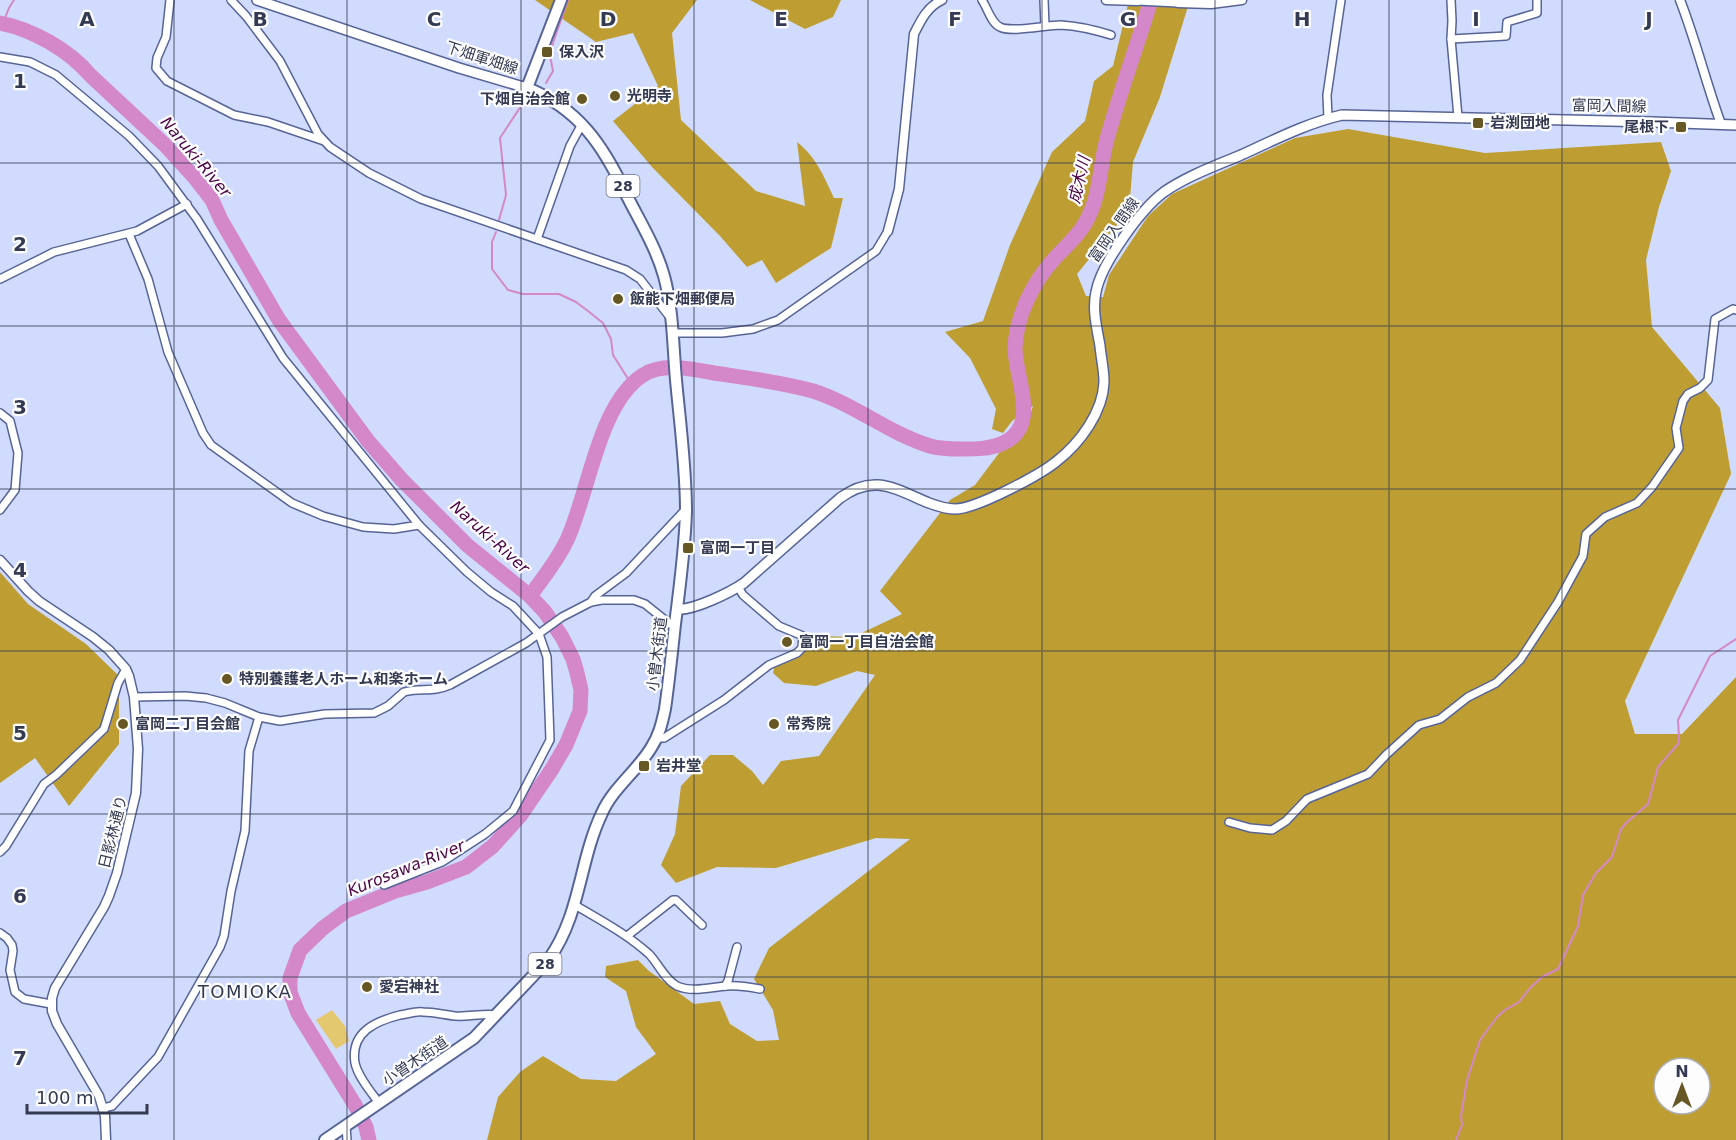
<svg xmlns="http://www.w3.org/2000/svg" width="1736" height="1140" viewBox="0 0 1736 1140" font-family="'DejaVu Sans','Noto Sans JP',sans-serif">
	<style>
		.green { fill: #e4c870 }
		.forest { fill: #be9e32; fill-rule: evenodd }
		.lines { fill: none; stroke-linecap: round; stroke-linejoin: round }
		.stream { stroke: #d487c9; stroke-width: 2 }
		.river { stroke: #d487c9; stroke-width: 15 }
		.minor-casing { stroke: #576496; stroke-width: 10 }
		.tertiary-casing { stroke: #576496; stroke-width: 11 }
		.secondary-casing { stroke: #576496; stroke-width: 12 }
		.primary-casing { stroke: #576496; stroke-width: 14 }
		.minor { stroke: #fff; stroke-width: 7 }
		.tertiary { stroke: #fff; stroke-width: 8 }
		.secondary { stroke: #fff; stroke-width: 9 }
		.primary { stroke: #fff; stroke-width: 10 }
		.grid { fill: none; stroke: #343a51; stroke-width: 1.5; stroke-opacity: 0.55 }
		.poi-dot { fill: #665724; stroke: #fdfdfd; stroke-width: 2 }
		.labels { text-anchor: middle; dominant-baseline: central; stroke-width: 4.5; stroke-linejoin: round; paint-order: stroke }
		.shield { fill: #fdfdfd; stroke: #707485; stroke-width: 1.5 }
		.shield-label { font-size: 14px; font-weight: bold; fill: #343a51 }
		.poi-label { font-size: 15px; font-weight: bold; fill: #343a51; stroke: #fdfdfd; text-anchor: start }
		.street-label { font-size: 15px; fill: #343a51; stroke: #fdfdfd }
		.water-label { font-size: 16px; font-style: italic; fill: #4c0446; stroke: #fdfdfd }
		.quarter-label { font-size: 18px; letter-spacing: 1.5px; fill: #343a51; stroke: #fdfdfd }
		.grid-label { font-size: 20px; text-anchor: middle; font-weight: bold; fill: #343a51; stroke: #fdfdfd; stroke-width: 4.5; stroke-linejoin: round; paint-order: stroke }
	</style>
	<rect width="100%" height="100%" fill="#d0dbfd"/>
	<!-- green -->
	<path class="green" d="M 332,1010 L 345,1026 L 349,1041 L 336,1049 L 316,1020 Z"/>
	<!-- forest -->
	<g class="forest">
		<path d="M 535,0 L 697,0 L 672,33 L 681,120 L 756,191 L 805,206 L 797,142 C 817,158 824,177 834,198 L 843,198 L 831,248 L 776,283 L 762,260 L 747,267 L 720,236 L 652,167 L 613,121 L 658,86 L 633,33 L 596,42 Z"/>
		<path d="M 750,0 L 841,0 L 833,17 L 805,29 Z"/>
		<path d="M 1129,0 L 1190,0 L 1160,97 L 1133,162 L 1129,210 L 1077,274 L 1086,296 L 1103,297 L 1109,275 L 1148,216 L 1172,194 L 1295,138 L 1348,129 L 1485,153 L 1661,142 L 1671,171 L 1659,207 L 1646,260 L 1652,327 L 1720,408 L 1731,474 L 1625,701 L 1635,734 L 1682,734 L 1736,677 L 1736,1140 L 487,1140 L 498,1097 L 520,1072 L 543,1056 L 581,1079 L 616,1081 L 656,1054 L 636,1027 L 626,991 L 605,977 L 606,966 L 638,960 L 649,971 L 694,1004 L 720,1001 L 730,1024 L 757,1041 L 779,1040 L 773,1010 L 754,979 L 769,948 L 910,839 L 876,838 L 776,868 L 717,867 L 676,883 L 661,865 L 675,834 L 681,786 L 710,755 L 733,755 L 752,771 L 763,785 L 781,761 L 819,756 L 875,675 L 857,671 L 816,686 L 784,683 L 773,673 L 776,659 L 817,636 L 853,637 L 902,614 L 880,591 L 950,500 L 975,485 L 999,453 L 1025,430 L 1033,406 L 1012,421 L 1003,433 L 992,429 L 996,409 L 970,358 L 945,332 L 983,321 L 1010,245 L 1052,152 L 1085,121 L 1094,81 L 1113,66 ZM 1664,1068 L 1700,1068 L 1700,1104 L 1664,1104 Z"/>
		<path d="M 0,572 L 28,604 L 86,644 L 119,676 L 119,744 L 69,806 L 35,758 L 0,783 Z"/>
	</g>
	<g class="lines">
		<!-- stream -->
		<g class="stream">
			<path d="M 3,23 L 9,8 L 14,0"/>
			<path d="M 546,83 L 553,71 L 550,56 L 553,43 L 568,0"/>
			<path d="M 499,220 L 506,195 L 500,138 L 521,106 L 534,105 L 537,103"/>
			<path d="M 496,232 L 492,242 L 492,269 L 508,290 L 523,294 L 559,294 L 576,302 L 588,311 L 603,323 L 611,339 L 613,355 L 632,385"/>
			<path d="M 1456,1140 L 1462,1125 L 1461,1116 L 1467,1080 L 1480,1040 L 1497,1017 L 1505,1010 L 1519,1002 L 1530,988 L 1542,977 L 1558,969 L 1578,926 L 1583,895 L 1596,873 L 1612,857 L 1621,829 L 1626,823 L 1648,804 L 1658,767 L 1678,744 L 1679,738 L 1678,720 L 1710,656 L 1736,639"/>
		</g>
		<!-- river -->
		<g class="river">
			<path d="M 0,23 C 32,29 69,50 90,75 L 165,145 L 195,178 L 212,200 L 221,220 L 279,320 L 368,441 L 402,480 L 467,545 L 530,596 L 545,612 L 562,637 L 573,659 L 577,673 L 581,690 L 580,711 L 566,745 L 552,769 L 520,816 L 493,846 L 466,867 L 427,882 L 395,891 L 346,911 L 323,928 L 300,950 L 290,978 L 290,992 L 298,1013 L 355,1105 L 366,1127 L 369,1140"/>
			<path d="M 530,596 C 543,578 557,561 567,540 C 589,493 598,404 643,375 C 663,362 692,369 714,373 C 747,378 781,382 813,391 C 854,404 888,433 930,446 C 940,449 952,449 963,449 C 976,449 989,449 1001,444 C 1042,428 1015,379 1015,348 C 1016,316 1033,282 1055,258 C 1065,247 1076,238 1084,225 C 1101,198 1099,168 1107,139 C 1120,92 1137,46 1151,0"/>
		</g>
		<defs>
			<g id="minor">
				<path d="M 170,0 L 166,37 L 157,58 L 156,68 L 167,81 L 234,115 L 268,122 L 324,141"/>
				<path d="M 231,0 L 246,16 L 280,61 L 318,134 L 330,147 L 369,173 L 421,199 L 626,270 L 640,279 L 669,316"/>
				<path d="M 982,0 C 987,7 991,23 1000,27 C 1011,33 1046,25 1061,25 C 1078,26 1095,30 1111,35"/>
				<path d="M 1044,0 L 1045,26"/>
				<path d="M 1451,0 L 1452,21 L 1451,39 L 1458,117"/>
				<path d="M 1137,1 L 1178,3"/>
				<path d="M 1451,39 L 1506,36 L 1507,22 L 1537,13 L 1537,0"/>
				<path d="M 0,57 L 30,62 L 56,75 L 129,136 L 158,166 L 197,219 L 283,358 L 419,525 L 394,529 L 363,527 L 323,516 L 292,503 L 211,445 L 203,433 L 168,352 L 148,279 L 129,234"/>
				<path d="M 1328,118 L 1327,95 L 1341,0"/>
				<path d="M 537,239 L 570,146 L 582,124"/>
				<path d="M 0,279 L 54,252 L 137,231 L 187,204"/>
				<path d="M 672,333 L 722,333 L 753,329 L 778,320 L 876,251 L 888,231"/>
				<path d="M 0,413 L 10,421 L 18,453 L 15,490 L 0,510"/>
				<path d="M 591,602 L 595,596 L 626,573 L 686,509"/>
				<path d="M 134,697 L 185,696 L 206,698 L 225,703 L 259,717 L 280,721 L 325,714 L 374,713 L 388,706 L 404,692 C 421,687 432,693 450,685 L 526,643 L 562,617 L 591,602 L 602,600 L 634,600 L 645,604 L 670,624 L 675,625"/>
				<path d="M 657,738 L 664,738 L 724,700 L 769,665 L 797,653 L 802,648 L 803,636 L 779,626 L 743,595 L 738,587"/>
				<path d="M 1229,822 L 1250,828 L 1272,830 L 1286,821 L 1307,799 L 1368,774 L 1387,754 L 1419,725 L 1440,719 L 1468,697 L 1496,683 L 1520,660 L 1558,602 L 1583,556 L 1586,534 L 1605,517 L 1637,503 L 1652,487 L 1679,448 L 1676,428 L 1683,401 L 1688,394 L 1700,388 L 1708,380 L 1715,319 L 1733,309 L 1736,310"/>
				<path d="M 0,852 L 6,846 L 44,784 L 56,775 L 104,729 L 118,683 L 126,669"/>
				<path d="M 384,885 L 442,862 L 485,834 L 513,811 L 550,740 L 547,657 L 539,634 L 513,606 L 491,592 L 467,572 L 419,525"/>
				<path d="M 575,905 C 600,920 627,934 649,954 C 658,963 665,980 677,986 C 693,993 711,987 727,986 C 739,985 749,987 760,989"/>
				<path d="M 0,933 L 7,938 L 12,945 L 13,951 L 10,970 L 15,992 L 24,999 L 51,1004"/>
				<path d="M 627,936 L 673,900 L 676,900 L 702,925"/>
				<path d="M 725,986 L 728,981 L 737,947"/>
				<path d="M 379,1103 C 371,1092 358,1077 355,1063 C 350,1032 376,1021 400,1015 C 408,1014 415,1011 423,1012 C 434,1012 445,1015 455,1016 C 469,1017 483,1013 497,1015"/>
				<path d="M 103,1108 L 112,1106 L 158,1057 L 220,947 L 224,936 L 231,891 L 245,831 L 249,751 L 259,717"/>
				<path d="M 346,1126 L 347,1140"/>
			</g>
			<g id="tertiary">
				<path d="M 1106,0 L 1137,1"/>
				<path d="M 1680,0 C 1696,41 1706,83 1721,124"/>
				<path d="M 1178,3 L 1211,4 L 1242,0"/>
				<path d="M 888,231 L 899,189 L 914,34 C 921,20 927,7 942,0"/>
				<path d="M 0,560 L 28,591 L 39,601 L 93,637 L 109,650 L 126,669 L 129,676 L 134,697 L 138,749 L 136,793 L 117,873 L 109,896 L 104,907 L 55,988 L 52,998 L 52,1011 L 57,1024 L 99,1096 L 105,1116 L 106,1140"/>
			</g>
			<g id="secondary">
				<path d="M 257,0 L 459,68 L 527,88"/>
				<path d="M 677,609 C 693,611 731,592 744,583 L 840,498 C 874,473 895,489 929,503 C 937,506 946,509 955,509 C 976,509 1040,475 1057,461 C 1080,443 1103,412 1104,382 C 1104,370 1101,357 1100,346 C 1097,328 1092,310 1096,292 C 1101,264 1141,209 1164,192 C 1187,176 1215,166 1241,155 C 1274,140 1307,123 1342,115 L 1652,122 L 1736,125"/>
			</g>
			<path id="primary" d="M 325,1140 L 474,1038 L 549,959 C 581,914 579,861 602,813 C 613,788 637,771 651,748 C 659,736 662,723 665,709 C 669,681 672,652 675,624 C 680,586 685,548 686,511 C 686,467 680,423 676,380 C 673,346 673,309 664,276 C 656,247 639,220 626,194 C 603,145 578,108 527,88 L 561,0"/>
		</defs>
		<!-- minor casing -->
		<use href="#minor" class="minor-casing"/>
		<!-- tertiary casing -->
		<use href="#tertiary" class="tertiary-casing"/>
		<!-- secondary casing -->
		<use href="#secondary" class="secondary-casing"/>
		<!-- primary casing -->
		<use href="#primary" class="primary-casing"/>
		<!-- minor -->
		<use href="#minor" class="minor"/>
		<!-- tertiary -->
		<use href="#tertiary" class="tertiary"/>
		<!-- secondary -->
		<use href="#secondary" class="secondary"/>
		<!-- primary -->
		<use href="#primary" class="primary"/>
	</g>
	<!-- grid -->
	<path class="grid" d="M 174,0 L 174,1140M 347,0 L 347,1140M 521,0 L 521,1140M 694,0 L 694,1140M 868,0 L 868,1140M 1042,0 L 1042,1140M 1215,0 L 1215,1140M 1389,0 L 1389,1140M 1562,0 L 1562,1140M 0,163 L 1736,163M 0,326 L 1736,326M 0,489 L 1736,489M 0,651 L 1736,651M 0,814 L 1736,814M 0,977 L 1736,977"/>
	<!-- markers -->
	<g class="poi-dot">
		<rect x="541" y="46" width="12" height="12" rx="3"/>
		<circle cx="615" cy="96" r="6"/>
		<circle cx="582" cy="99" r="6"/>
		<rect x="1472" y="117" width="12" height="12" rx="3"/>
		<rect x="1675" y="121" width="12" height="12" rx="3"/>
		<circle cx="618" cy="299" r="6"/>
		<rect x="682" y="542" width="12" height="12" rx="3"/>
		<circle cx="787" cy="642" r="6"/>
		<circle cx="227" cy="679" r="6"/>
		<circle cx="123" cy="724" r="6"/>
		<circle cx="774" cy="724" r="6"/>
		<rect x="638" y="760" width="12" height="12" rx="3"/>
		<circle cx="367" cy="987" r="6"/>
	</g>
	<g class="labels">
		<!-- shield labels -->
		<g class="shield">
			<rect x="606.5" y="175" width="33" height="22" rx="4.5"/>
			<rect x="528.5" y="953" width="33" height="22" rx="4.5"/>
		</g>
		<g class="shield-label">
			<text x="623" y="186">28</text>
			<text x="545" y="964">28</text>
		</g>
		<!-- poi labels -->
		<g class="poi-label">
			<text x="559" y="52">保入沢</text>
			<text x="627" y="96">光明寺</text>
			<text x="570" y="99" text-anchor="end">下畑自治会館</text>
			<text x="1490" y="123">岩渕団地</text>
			<text x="1669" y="127" text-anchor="end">尾根下</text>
			<text x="630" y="299">飯能下畑郵便局</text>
			<text x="700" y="548">富岡一丁目</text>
			<text x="799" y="642">富岡一丁目自治会館</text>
			<text x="239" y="679">特別養護老人ホーム和楽ホーム</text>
			<text x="135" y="724">富岡二丁目会館</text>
			<text x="786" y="724">常秀院</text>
			<text x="656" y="766">岩井堂</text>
			<text x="379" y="987">愛宕神社</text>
		</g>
		<!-- street labels -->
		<g class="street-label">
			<text transform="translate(482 58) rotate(18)">下畑軍畑線</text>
			<text transform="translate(1609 106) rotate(1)">富岡入間線</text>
			<text transform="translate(1114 230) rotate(-55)">富岡入間線</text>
			<text transform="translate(657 654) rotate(-83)">小曽木街道</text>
			<text transform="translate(113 832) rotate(-76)">日影林通り</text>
			<text transform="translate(415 1061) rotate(-34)">小曽木街道</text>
		</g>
		<!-- water labels -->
		<g class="water-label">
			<text transform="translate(196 157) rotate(50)">Naruki-River</text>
			<text transform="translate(1079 180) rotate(-77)">成木川</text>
			<text transform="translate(490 537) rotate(42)">Naruki-River</text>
			<text transform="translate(406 868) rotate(-22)">Kurosawa-River</text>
		</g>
		<!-- quarter labels -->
		<g class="quarter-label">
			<text x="245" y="991">TOMIOKA</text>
		</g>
	</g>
	<g class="grid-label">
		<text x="87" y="26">A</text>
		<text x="260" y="26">B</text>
		<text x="434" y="26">C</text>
		<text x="608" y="26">D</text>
		<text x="781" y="26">E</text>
		<text x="955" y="26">F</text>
		<text x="1128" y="26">G</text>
		<text x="1302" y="26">H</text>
		<text x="1476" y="26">I</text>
		<text x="1649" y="26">J</text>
		<text x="20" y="88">1</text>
		<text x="20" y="251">2</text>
		<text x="20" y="414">3</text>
		<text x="20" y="577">4</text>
		<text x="20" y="740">5</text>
		<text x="20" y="903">6</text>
		<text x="20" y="1065">7</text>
	</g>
	<!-- north arrow -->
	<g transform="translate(1682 1086)"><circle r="28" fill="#fdfdfd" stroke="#adafb8" stroke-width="1.5"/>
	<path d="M0-4.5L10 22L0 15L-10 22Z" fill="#665724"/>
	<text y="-9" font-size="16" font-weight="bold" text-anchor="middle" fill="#343a51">N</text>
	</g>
	<!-- scale -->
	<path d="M27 1104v9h120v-9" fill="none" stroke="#343a51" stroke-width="3"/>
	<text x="36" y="1104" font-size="18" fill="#343a51" stroke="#fdfdfd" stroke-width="4.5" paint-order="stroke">100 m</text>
</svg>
